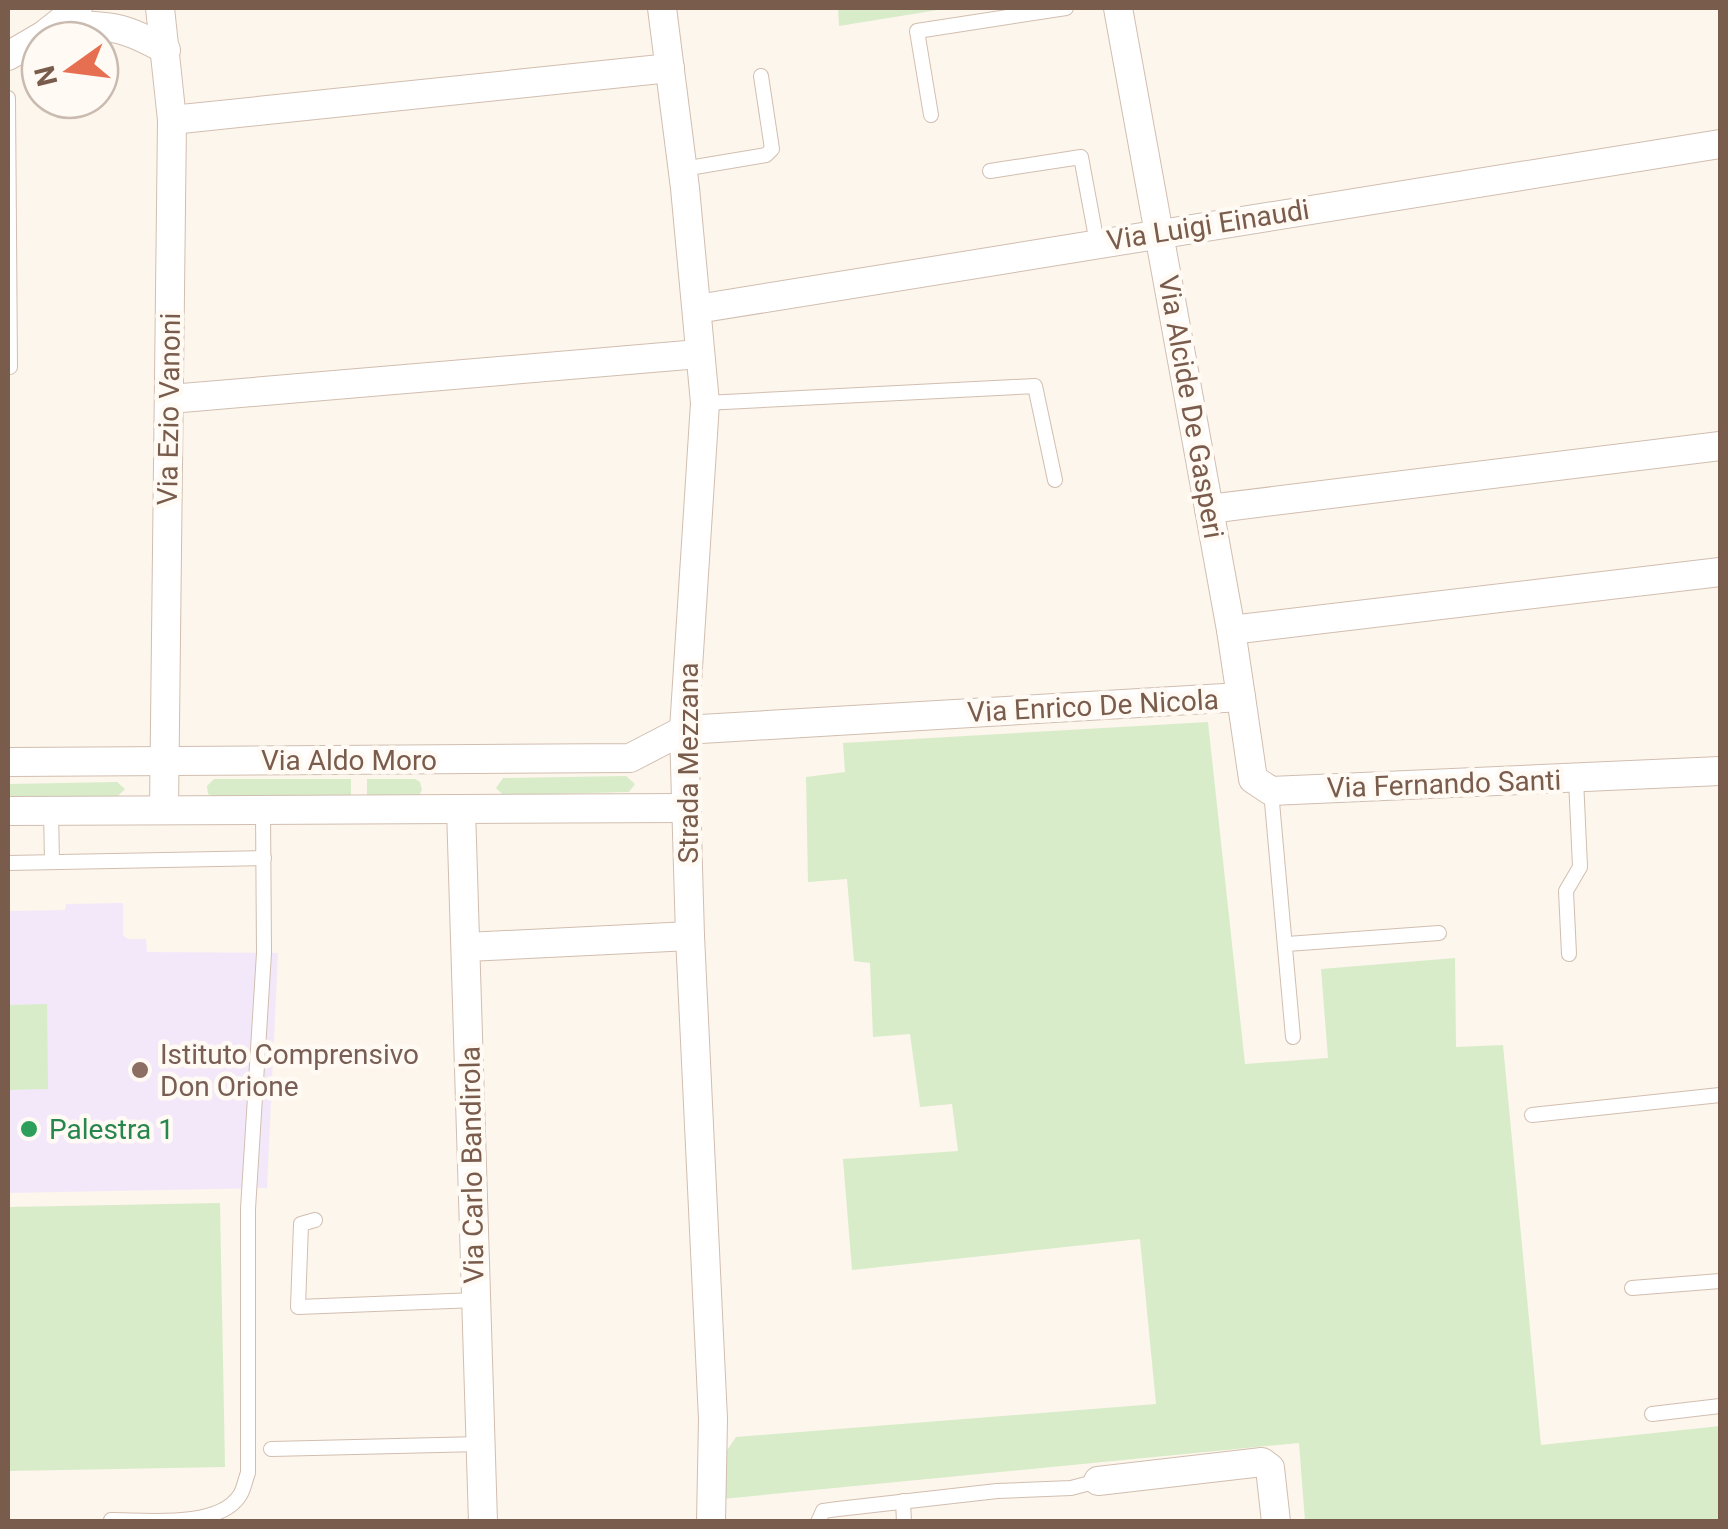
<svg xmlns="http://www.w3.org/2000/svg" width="1728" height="1529" viewBox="0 0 1728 1529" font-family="Roboto,sans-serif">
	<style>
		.education { fill: #f3e8fa }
		.green { fill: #d8ecc9 }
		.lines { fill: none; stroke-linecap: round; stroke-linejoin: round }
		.lane-casing { stroke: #d1beb0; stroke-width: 16 }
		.street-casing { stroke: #d1beb0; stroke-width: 30 }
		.lane { stroke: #fff; stroke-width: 14 }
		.street { stroke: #fff; stroke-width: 28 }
		.education-dot { fill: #8d6e63; stroke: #fffaf3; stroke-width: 4 }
		.leisure-dot { fill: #2e9e5b; stroke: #fffaf3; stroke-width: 4 }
		.labels { text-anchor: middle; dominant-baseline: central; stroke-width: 9; stroke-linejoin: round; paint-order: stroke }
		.street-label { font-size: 28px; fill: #7a5c4d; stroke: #fffaf3 }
		.education-label { font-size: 28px; fill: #785e54; stroke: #fffaf3; text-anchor: start }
		.leisure-label { font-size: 28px; fill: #27864d; stroke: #fffaf3; text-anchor: start }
	</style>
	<rect width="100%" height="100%" fill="#fdf6ec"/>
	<!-- education -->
	<path class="education" d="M 123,903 L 123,935 L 128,939 L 146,939 L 147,952 L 278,953 L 267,1188 L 8,1193 L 8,911 L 65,910 L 66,904 Z"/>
	<!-- green -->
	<g class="green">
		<path d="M 838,8 L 950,8 L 839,26 Z"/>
		<path d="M 1208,722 L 1245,1064 L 1328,1058 L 1321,969 L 1455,958 L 1456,1047 L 1503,1045 L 1541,1445 L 1720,1426 L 1720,1521 L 1305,1521 L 1299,1443 L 722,1499 L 724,1455 L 736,1437 L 1156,1404 L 1140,1239 L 852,1270 L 843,1159 L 958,1151 L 952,1104 L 920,1107 L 910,1034 L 873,1037 L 870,963 L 854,961 L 847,879 L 808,882 L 806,777 L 845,772 L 843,743 Z"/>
		<path d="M 626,776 L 635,784 L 629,792 L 503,795 L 496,788 L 503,778 Z"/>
		<path d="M 214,779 L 351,779 L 351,797 L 214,797 L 208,794 L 207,786 Z"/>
		<path d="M 367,779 L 415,779 L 420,782 L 422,790 L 418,797 L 367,797 Z"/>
		<path d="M 117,782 L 125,789 L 117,797 L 8,799 L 8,784 Z"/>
		<path d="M 47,1004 L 48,1089 L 8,1090 L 8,1005 Z"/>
		<path d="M 220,1203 L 225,1467 L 8,1471 L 8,1207 Z"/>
	</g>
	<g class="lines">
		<defs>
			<g id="lane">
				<path d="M 8,98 L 10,367"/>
				<path d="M 931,115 L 917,31 L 1066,8"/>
				<path d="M 683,169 L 766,155 L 772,149 L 761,76"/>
				<path d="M 990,171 L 1081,157 L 1097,243"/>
				<path d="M 705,403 L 1035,386 L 1055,480"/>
				<path d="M 1271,791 L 1293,1037"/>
				<path d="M 51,810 L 52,862"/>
				<path d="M 8,863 L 264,858"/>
				<path d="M 1287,944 L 1439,933"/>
				<path d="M 1569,954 L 1566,891 L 1580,867 L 1576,779"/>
				<path d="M 1532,1115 L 1720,1095"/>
				<path d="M 315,1220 L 301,1224 L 298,1307 L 476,1300"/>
				<path d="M 1632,1288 L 1720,1281"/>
				<path d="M 1652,1414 L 1720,1406"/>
				<path d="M 271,1449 L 481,1444"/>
				<path d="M 903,1501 L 904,1522"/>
				<path d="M 111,1520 C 145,1520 219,1529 240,1495 C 244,1489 245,1480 248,1473 L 248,1209 L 264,953 L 263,810"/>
				<path d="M 818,1522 L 823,1511 L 838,1509 L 997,1491 L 1071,1488 L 1098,1481"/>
			</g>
			<g id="street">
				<path d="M 160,8 L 172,120 L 164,810"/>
				<path d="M 662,8 L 685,188 L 705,403 L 684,730 L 690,936 L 713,1419 L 711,1522"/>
				<path d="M 1118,8 L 1231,630"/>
				<path d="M 72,26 C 113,24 130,30 166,50"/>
				<path d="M 8,56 L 44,35 L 78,8"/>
				<path d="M 172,120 L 670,68"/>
				<path d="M 697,309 L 1720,144"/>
				<path d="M 170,399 L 699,354"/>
				<path d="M 1209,509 L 1720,446"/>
				<path d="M 1241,697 L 1253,779 L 1271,791 L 1720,771"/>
				<path d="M 8,762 L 630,758 L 684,730 L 1241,697 L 1231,630 L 1720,572"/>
				<path d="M 461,809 L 483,1522"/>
				<path d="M 8,811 L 685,808"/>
				<path d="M 467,947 L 690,936"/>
				<path d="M 1098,1481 L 1262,1462 L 1270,1468 L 1276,1522"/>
			</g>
		</defs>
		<!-- lane casing -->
		<use href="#lane" class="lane-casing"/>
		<!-- street casing -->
		<use href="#street" class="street-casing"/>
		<!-- lane -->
		<use href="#lane" class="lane"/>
		<!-- street -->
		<use href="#street" class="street"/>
	</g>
	<!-- markers -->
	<circle class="education-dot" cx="140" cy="1070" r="10"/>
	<circle class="leisure-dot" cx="29" cy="1129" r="10"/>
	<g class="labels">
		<!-- street labels -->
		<g class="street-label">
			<text transform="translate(1208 225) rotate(-9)">Via Luigi Einaudi</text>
			<text transform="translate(1191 407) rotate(80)">Via Alcide De Gasperi</text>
			<text transform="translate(169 409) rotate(-89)">Via Ezio Vanoni</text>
			<text transform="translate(1093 706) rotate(-3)">Via Enrico De Nicola</text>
			<text x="349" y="760">Via Aldo Moro</text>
			<text transform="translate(688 763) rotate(-90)">Strada Mezzana</text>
			<text transform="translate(1444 784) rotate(-2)">Via Fernando Santi</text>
			<text transform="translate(472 1165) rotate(-91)">Via Carlo Bandirola</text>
		</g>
		<!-- education labels -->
		<g class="education-label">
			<text x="160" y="1054">Istituto Comprensivo<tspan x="160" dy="32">Don Orione</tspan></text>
		</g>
		<!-- leisure labels -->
		<g class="leisure-label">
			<text x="49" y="1129">Palestra 1</text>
		</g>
	</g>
	<!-- border -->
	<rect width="1728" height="1529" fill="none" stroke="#7a5c4d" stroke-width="20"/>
	<!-- north arrow -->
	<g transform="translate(70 70) rotate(256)"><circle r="48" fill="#fffaf3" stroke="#cabbb1" stroke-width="2.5"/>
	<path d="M0-8L18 38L0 25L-18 38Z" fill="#e76f51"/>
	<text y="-15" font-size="28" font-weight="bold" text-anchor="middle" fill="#7a5c4d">N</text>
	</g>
</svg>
